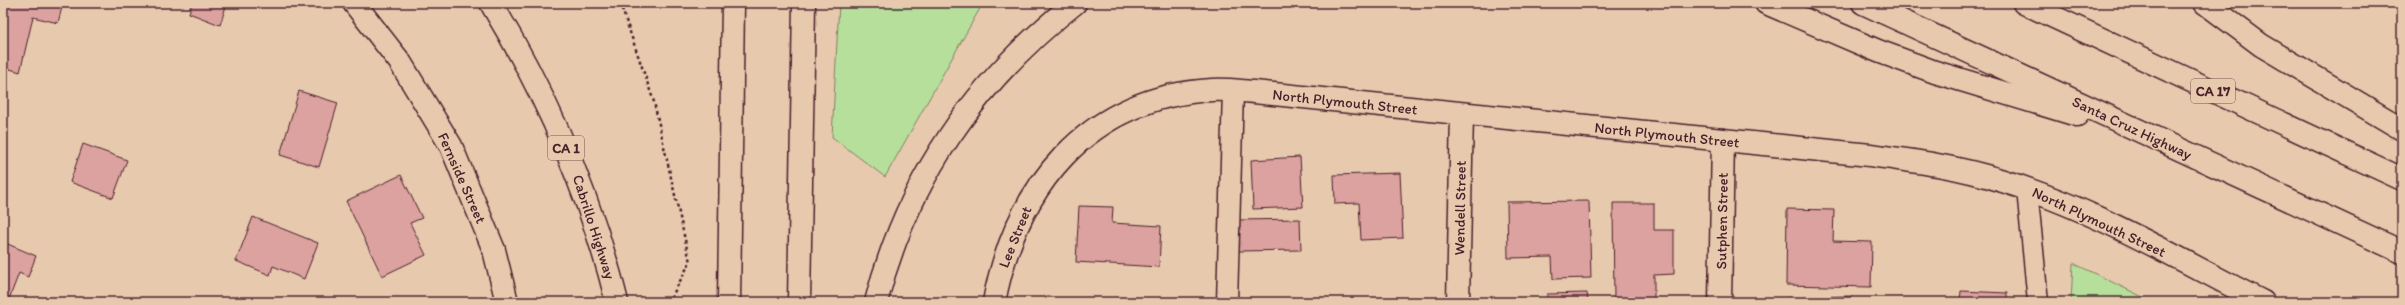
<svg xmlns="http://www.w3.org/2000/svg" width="2405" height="305" viewBox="0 0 2405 305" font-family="Itim,sans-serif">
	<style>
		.green { fill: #b6df9b; stroke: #807f63 }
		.building { fill: #dca29f; stroke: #4a1f2b }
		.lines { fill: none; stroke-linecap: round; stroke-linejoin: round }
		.service-casing { stroke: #4a1f2b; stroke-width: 23 }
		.minor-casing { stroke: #4a1f2b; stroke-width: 25 }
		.motorway-casing { stroke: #4a1f2b; stroke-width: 25 }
		.path { stroke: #4a1f2b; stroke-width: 2.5; stroke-dasharray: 3 3; stroke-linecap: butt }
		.service { stroke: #e7caae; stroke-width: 20 }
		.minor { stroke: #e7caae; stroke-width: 22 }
		.motorway { stroke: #e7caae; stroke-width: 22 }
		.labels { text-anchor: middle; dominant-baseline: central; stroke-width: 3; stroke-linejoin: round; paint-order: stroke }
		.shield { fill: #e7caae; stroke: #795252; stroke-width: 1 }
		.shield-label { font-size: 14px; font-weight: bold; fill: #4a1f2b }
		.street-label { font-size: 15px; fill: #4a1f2b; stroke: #e7caae }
	</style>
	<rect width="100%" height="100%" fill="#e7caae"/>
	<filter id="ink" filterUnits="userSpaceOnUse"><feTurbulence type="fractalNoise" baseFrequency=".025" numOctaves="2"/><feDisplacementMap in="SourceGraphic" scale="8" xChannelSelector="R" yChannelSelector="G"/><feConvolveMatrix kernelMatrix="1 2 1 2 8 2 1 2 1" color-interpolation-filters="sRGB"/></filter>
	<g filter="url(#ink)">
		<!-- green -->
		<g class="green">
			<path d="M 839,3 L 983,3 L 885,177 L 832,137 Z"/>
			<path d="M 2073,263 L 2153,302 L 2071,302 Z"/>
		</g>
		<!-- building -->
		<g class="building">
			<path d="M 8,3 L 63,3 L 58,23 L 33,17 L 20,72 L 3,67 L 3,24 Z"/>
			<path d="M 192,3 L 227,3 L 220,25 L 189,13 Z"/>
			<path d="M 299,91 L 338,103 L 319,167 L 280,155 Z"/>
			<path d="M 83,144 L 127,160 L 113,198 L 70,182 Z"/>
			<path d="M 1300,157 L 1303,207 L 1253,209 L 1251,160 Z"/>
			<path d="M 1400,173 L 1403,238 L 1361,240 L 1359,203 L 1335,204 L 1334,175 Z"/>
			<path d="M 401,175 L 422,218 L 410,223 L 426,255 L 382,276 L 346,201 Z"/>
			<path d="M 1589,201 L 1591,278 L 1553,279 L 1552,257 L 1508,258 L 1507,202 Z"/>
			<path d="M 1613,203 L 1654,203 L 1654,230 L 1674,230 L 1674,274 L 1654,275 L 1654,302 L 1614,302 Z"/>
			<path d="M 1079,206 L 1113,207 L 1112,223 L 1161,226 L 1159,267 L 1076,262 Z"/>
			<path d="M 1787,209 L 1834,210 L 1833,241 L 1872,242 L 1871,287 L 1786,285 Z"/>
			<path d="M 253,217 L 318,243 L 304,279 L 273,266 L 270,275 L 236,261 Z"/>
			<path d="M 1300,219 L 1301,250 L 1239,251 L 1239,220 Z"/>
			<path d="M 3,242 L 36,256 L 28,277 L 19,273 L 8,302 L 3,302 Z"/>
			<path d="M 1961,291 L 2007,293 L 2007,302 L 1960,302 Z"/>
			<path d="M 1587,293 L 1588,302 L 1547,302 L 1547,294 Z"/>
			<path d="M 1851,296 L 1852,302 L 1785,302 L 1785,298 Z"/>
		</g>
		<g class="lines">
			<defs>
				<g id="service">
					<path d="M 2027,189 L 2038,302"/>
					<path d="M 1227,302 L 1233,91"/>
				</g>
				<g id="minor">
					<path d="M 354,3 L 400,62 L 451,146 L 494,250 L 507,302"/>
					<path d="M 994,302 C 1016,187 1087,97 1212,90 C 1225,89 1240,91 1254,92 L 1870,155 C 1915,161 1960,167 2003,181 C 2094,209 2178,259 2263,302"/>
					<path d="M 1458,302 L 1462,114"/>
					<path d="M 1720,302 L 1723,140"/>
				</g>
				<g id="motorway">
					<path d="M 491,3 C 547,96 591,197 617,302"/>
					<path d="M 1766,3 L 1878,51 L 1935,72 L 2077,115"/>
					<path d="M 1863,3 L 2402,252"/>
					<path d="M 2024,3 L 2402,179"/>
					<path d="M 2205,3 L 2261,45 L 2402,129"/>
					<path d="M 729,302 L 733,3"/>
					<path d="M 799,302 L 804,3"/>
					<path d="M 876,302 C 908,178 975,82 1075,3"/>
				</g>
			</defs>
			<!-- service casing -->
			<use href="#service" class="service-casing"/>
			<!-- minor casing -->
			<use href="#minor" class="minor-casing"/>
			<!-- motorway casing -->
			<use href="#motorway" class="motorway-casing"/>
			<!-- path -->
			<path class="path" d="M 620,3 L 654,102 L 690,262 L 669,302"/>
			<!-- service -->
			<use href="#service" class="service"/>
			<!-- minor -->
			<use href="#minor" class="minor"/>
			<!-- motorway -->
			<use href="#motorway" class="motorway"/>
		</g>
	</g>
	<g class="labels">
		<!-- shield labels -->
		<g class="shield">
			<rect x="2191" y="79" width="44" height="24" rx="3"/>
			<rect x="548" y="136" width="36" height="24" rx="3"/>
		</g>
		<g class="shield-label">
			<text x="2213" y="91">CA 17</text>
			<text x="566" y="148">CA 1</text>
		</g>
		<!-- street labels -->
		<g class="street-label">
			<text transform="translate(1345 102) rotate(6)">North Plymouth Street</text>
			<text transform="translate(2132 128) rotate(25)">Santa Cruz Highway</text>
			<text transform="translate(1667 135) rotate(6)">North Plymouth Street</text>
			<text transform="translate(462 178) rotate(66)">Fernside Street</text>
			<text transform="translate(1460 208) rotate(-89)">Wendell Street</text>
			<text transform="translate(1722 221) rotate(-89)">Sutphen Street</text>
			<text transform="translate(2099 222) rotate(25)">North Plymouth Street</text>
			<text transform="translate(594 227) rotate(72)">Cabrillo Highway</text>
			<text transform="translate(1015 237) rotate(-68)">Lee Street</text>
		</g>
	</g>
	<!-- margin -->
	<rect width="2405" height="305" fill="none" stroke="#e7caae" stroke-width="16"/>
	<rect x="8" y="8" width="2389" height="289" fill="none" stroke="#4a1f2b" stroke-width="1.5" filter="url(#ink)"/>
</svg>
